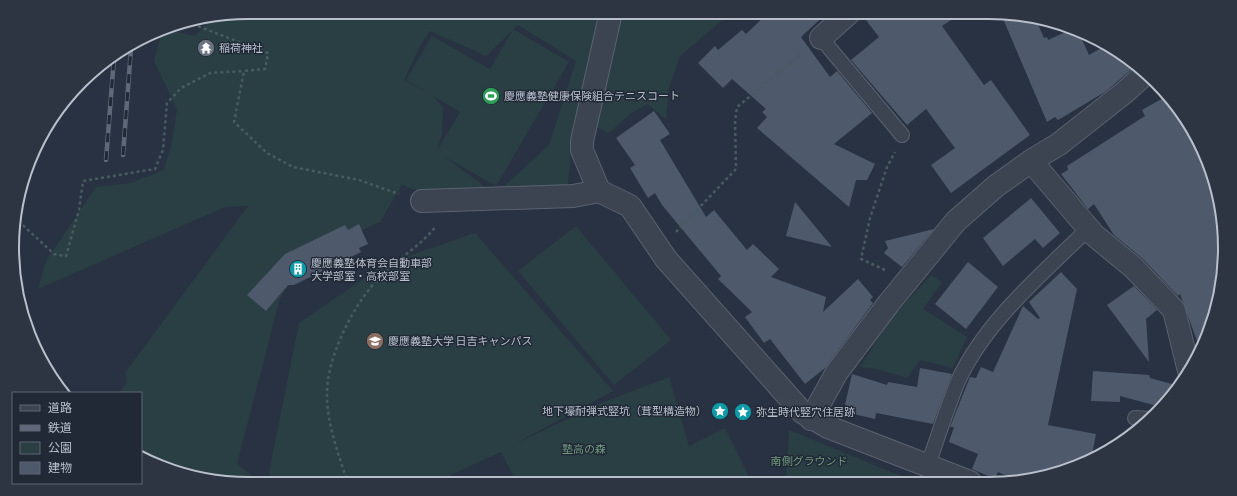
<svg xmlns="http://www.w3.org/2000/svg" width="1237" height="496" viewBox="0 0 1237 496" font-family="'Asap Condensed','Noto Sans JP',sans-serif">
	<style>
		.green { fill: #2a3f43; fill-rule: evenodd }
		.building { fill: #4e596b }
		.lines { fill: none; stroke-linecap: round; stroke-linejoin: round }
		.lane-casing { stroke: #5a626f; stroke-width: 16 }
		.street-casing { stroke: #5a626f; stroke-width: 24 }
		.path { stroke: #485c60; stroke-width: 2.5; stroke-dasharray: 3 3; stroke-linecap: butt }
		.lane { stroke: #3c4452; stroke-width: 14 }
		.street { stroke: #3c4452; stroke-width: 22 }
		.rail-casing { stroke: #5f6878; stroke-width: 4.5 }
		.rail { stroke: #212937; stroke-width: 3; stroke-dasharray: 9; stroke-linecap: butt }
		.labels { text-anchor: middle; dominant-baseline: central; stroke-width: 3; stroke-linejoin: round; paint-order: stroke }
		.poi-label { font-size: 11px; fill: #b9c0cc; stroke: #212937; text-anchor: start }
		.park-label { font-size: 11px; fill: #719b7d; stroke: #212937 }
		.rim { fill: none; stroke: #b9c0cc; stroke-width: 2 }
	</style>
	<rect width="100%" height="100%" fill="#283242"/>
	<!-- green -->
	<g class="green">
		<path d="M 248,12 L 732,12 L 680,56 L 669,88 L 666,119 L 647,104 L 630,114 L 609,133 L 575,117 L 567,191 L 499,191 L 549,145 L 576,61 L 518,25 L 513,29 L 569,62 L 496,186 L 445,157 L 488,189 L 421,192 L 402,185 L 380,222 L 314,251 L 280,298 L 237,464 L 259,481 L 259,484 L 248,484 L 172,472 L 141,455 L 141,393 L 120,393 L 127,382 L 125,373 L 248,206 L 225,207 L 38,289 L 46,261 L 96,187 L 131,183 L 164,170 L 172,142 L 177,109 L 154,61 L 162,31 L 164,29 L 195,36 L 212,18 ZM 513,30 L 490,69 L 432,36 L 406,80 L 429,94 L 404,80 L 420,46 L 430,31 L 486,56 ZM 433,96 L 460,112 L 437,151 L 442,133 L 443,107 Z"/>
		<path d="M 576,226 L 671,340 L 614,385 L 518,271 Z"/>
		<path d="M 475,233 L 613,391 L 513,445 L 601,403 L 669,377 L 689,446 L 725,428 L 752,483 L 517,483 L 501,452 L 431,484 L 272,484 L 269,472 L 299,323 L 385,264 Z"/>
		<path d="M 931,275 L 942,282 L 923,309 L 967,337 L 953,368 L 920,360 L 907,378 L 876,369 L 860,367 L 890,320 Z"/>
		<path d="M 789,430 L 916,482 L 786,483 Z"/>
	</g>
	<!-- building -->
	<g class="building">
		<path d="M 769,12 L 828,12 L 801,37 L 830,77 L 837,71 L 872,113 L 834,144 L 875,164 L 867,180 L 856,180 L 849,207 L 757,128 L 767,117 L 762,112 L 766,109 L 732,79 L 723,88 L 698,63 L 715,46 L 718,50 L 742,30 L 746,34 Z"/>
		<path d="M 862,12 L 963,12 L 942,26 L 984,85 L 991,80 L 1030,135 L 951,193 L 931,165 L 955,148 L 926,109 L 907,125 L 851,60 L 879,37 L 862,15 Z"/>
		<path d="M 1001,14 L 1036,20 L 1044,38 L 1047,37 L 1048,40 L 1072,29 L 1079,33 L 1089,55 L 1103,47 L 1129,62 L 1133,68 L 1105,92 L 1058,120 L 1055,117 L 1047,122 Z"/>
		<path d="M 1165,97 L 1201,143 L 1224,232 L 1213,324 L 1200,349 L 1180,294 L 1178,296 L 1143,259 L 1114,235 L 1094,204 L 1088,209 L 1061,174 L 1068,170 L 1067,166 L 1145,116 L 1142,110 Z"/>
		<path d="M 654,111 L 670,134 L 660,140 L 706,217 L 714,210 L 747,250 L 753,244 L 779,269 L 771,277 L 826,297 L 823,312 L 858,279 L 873,297 L 870,300 L 873,303 L 825,368 L 805,384 L 770,339 L 764,343 L 745,317 L 752,312 L 718,279 L 721,276 L 662,205 L 655,193 L 648,198 L 630,168 L 635,165 L 616,138 Z"/>
		<path d="M 1031,198 L 1060,233 L 1043,248 L 1035,239 L 1003,266 L 983,238 Z"/>
		<path d="M 795,202 L 832,247 L 786,236 Z"/>
		<path d="M 359,224 L 368,244 L 359,248 L 361,252 L 294,285 L 288,285 L 266,311 L 247,295 L 285,254 L 345,225 L 348,230 Z"/>
		<path d="M 934,229 L 902,267 L 884,253 L 888,248 L 885,241 Z"/>
		<path d="M 968,262 L 998,287 L 966,329 L 935,304 Z"/>
		<path d="M 1061,272 L 1077,289 L 1048,425 L 1096,434 L 1091,460 L 1021,482 L 998,472 L 995,479 L 972,469 L 978,454 L 949,442 L 954,427 L 950,427 L 970,377 L 976,378 L 981,367 L 993,372 L 1023,306 L 1038,319 L 1040,318 L 1029,302 Z"/>
		<path d="M 1134,286 L 1157,310 L 1146,319 L 1149,362 L 1107,305 Z"/>
		<path d="M 920,368 L 952,374 L 933,424 L 876,413 L 875,419 L 849,413 L 850,407 L 845,405 L 852,374 L 887,385 L 888,382 L 917,387 Z"/>
		<path d="M 1093,371 L 1149,375 L 1150,378 L 1179,386 L 1161,407 L 1120,396 L 1120,402 L 1091,401 Z"/>
	</g>
	<g class="lines">
		<defs>
			<g id="lane">
				<path d="M 821,38 L 902,135"/>
				<path d="M 1135,418 L 1150,419"/>
				<path d="M 928,465 C 938,437 947,407 959,379 C 986,321 1043,273 1088,229"/>
			</g>
			<g id="street">
				<path d="M 611,12 L 582,141 L 582,150 L 599,191 L 630,206 L 666,259 L 802,412 L 828,427 L 970,482"/>
				<path d="M 821,38 L 850,12"/>
				<path d="M 1031,161 L 1094,235 L 1134,268 L 1174,310 L 1189,371"/>
				<path d="M 422,201 L 573,196 L 599,191"/>
				<path d="M 811,419 L 837,372 L 889,303 L 956,221 L 996,186 L 1031,161 L 1059,144 L 1125,92 L 1146,73"/>
			</g>
		</defs>
		<!-- lane casing -->
		<use href="#lane" class="lane-casing"/>
		<!-- street casing -->
		<use href="#street" class="street-casing"/>
		<!-- path -->
		<g class="path">
			<path d="M 187,22 L 268,53 L 265,69 L 244,71 L 234,122 L 267,153 L 293,167 L 359,180 L 399,194"/>
			<path d="M 14,217 L 54,254 L 66,256 L 79,210 L 83,181 L 155,169 L 163,150 L 167,103 L 181,88 L 210,73 L 244,71"/>
			<path d="M 676,232 L 736,169 L 735,121 L 737,107 L 803,53"/>
			<path d="M 885,270 L 861,259 L 870,218 L 887,167 L 895,152"/>
			<path d="M 348,484 C 339,455 327,425 327,395 C 326,358 354,303 380,277 C 397,259 421,246 436,226"/>
		</g>
		<!-- lane -->
		<use href="#lane" class="lane"/>
		<!-- street -->
		<use href="#street" class="street"/>
		<defs>
			<g id="rail">
				<path d="M 123,155 L 131,48"/>
				<path d="M 106,160 L 114,58"/>
			</g>
		</defs>
		<!-- rail casing -->
		<use href="#rail" class="rail-casing"/>
		<!-- rail -->
		<use href="#rail" class="rail"/>
	</g>
	<!-- icons -->
	<defs>
		<symbol id="temple-disc" viewBox="-11 -11 22 22"><circle r="9.5" fill="#6b7280" stroke="#212937"/><path d="M0-6L5-2H3V0L6.5 2.5H4V6H1.5V3h-3V6H-4V2.5H-6.5L-3 0V-2H-5Z" fill="#fff"/></symbol>
		<symbol id="stadium-disc" viewBox="-11 -11 22 22"><circle r="9.5" fill="#2e9e5b" stroke="#212937"/><path d="M0-5a6.5 5 0 1 0 0 10a6.5 5 0 1 0 0-10ZM-3.5-1.8h7v3.6h-7Z" fill="#fff"/></symbol>
		<symbol id="building-disc" viewBox="-11 -11 22 22"><circle r="9.5" fill="#0f9aa8" stroke="#212937"/><path d="M-4-6H4V6H1V3H-1V6H-4ZM-2.5-4.3h1.7v1.8h-1.7ZM.8-4.3h1.7v1.8H.8ZM-2.5-1h1.7V.8h-1.7ZM.8-1h1.7V.8H.8Z" fill="#fff"/></symbol>
		<symbol id="university-disc" viewBox="-11 -11 22 22"><circle r="9.5" fill="#8d6e63" stroke="#212937"/><path d="M0-5L7-2L0 1L-7-2ZM-4 1L0 2.5L4 1V4Q0 6-4 4Z" fill="#fff"/></symbol>
		<symbol id="sight-disc" viewBox="-11 -11 22 22"><circle r="9.5" fill="#0f9aa8" stroke="#212937"/><path d="M0-6L1.8-2.2L6-1.7L2.9 1.2L3.7 5.4L0 3.3L-3.7 5.4L-2.9 1.2L-6-1.7L-1.8-2.2Z" fill="#fff"/></symbol>
	</defs>
	<g fill-rule="evenodd">
		<use href="#temple-disc" x="196" y="38" width="20" height="20"/>
		<use href="#stadium-disc" x="481" y="86" width="20" height="20"/>
		<use href="#building-disc" x="288" y="259" width="20" height="20"/>
		<use href="#university-disc" x="365" y="331" width="20" height="20"/>
		<use href="#sight-disc" x="710" y="401" width="20" height="20"/>
		<use href="#sight-disc" x="733" y="402" width="20" height="20"/>
	</g>
	<g class="labels">
		<!-- poi labels -->
		<g class="poi-label">
			<text x="219" y="48">稲荷神社</text>
			<text x="504" y="96">慶應義塾健康保険組合テニスコート</text>
			<text x="311" y="263">慶應義塾体育会自動車部<tspan x="311" dy="13">大学部室・高校部室</tspan></text>
			<text x="388" y="341">慶應義塾大学 日吉キャンパス</text>
			<text x="707" y="411" text-anchor="end">地下壕耐弾式竪坑（茸型構造物）</text>
			<text x="756" y="412">弥生時代竪穴住居跡</text>
		</g>
		<!-- park labels -->
		<g class="park-label">
			<text x="584" y="449">塾高の森</text>
			<text x="809" y="461">南側グラウンド</text>
		</g>
	</g>
	<!-- crop -->
	<path d="M0 0H1237V496H0ZM248 19H989A229 229 0 0 1 1218 248V248A229 229 0 0 1 989 477H248A229 229 0 0 1 19 248V248A229 229 0 0 1 248 19Z" fill="#2d3543" fill-rule="evenodd"/>
	<path class="rim" d="M248 19H989A229 229 0 0 1 1218 248V248A229 229 0 0 1 989 477H248A229 229 0 0 1 19 248V248A229 229 0 0 1 248 19Z"/>
	<!-- legend -->
	<rect x="12" y="392" width="130" height="92" fill="#212937" stroke="#5e6573"/>
	<rect x="20" y="405" width="20" height="6" fill="#3c4452" stroke="#5e6573"/>
	<text x="48" y="412" font-size="12" fill="#b9c0cc">道路</text>
	<rect x="20" y="425" width="20" height="6" fill="#5f6878" stroke="#5e6573"/>
	<text x="48" y="432" font-size="12" fill="#b9c0cc">鉄道</text>
	<rect x="20" y="442" width="20" height="12" fill="#2a3f43" stroke="#5e6573"/>
	<text x="48" y="452" font-size="12" fill="#b9c0cc">公園</text>
	<rect x="20" y="462" width="20" height="12" fill="#4e596b" stroke="#5e6573"/>
	<text x="48" y="472" font-size="12" fill="#b9c0cc">建物</text>
</svg>
